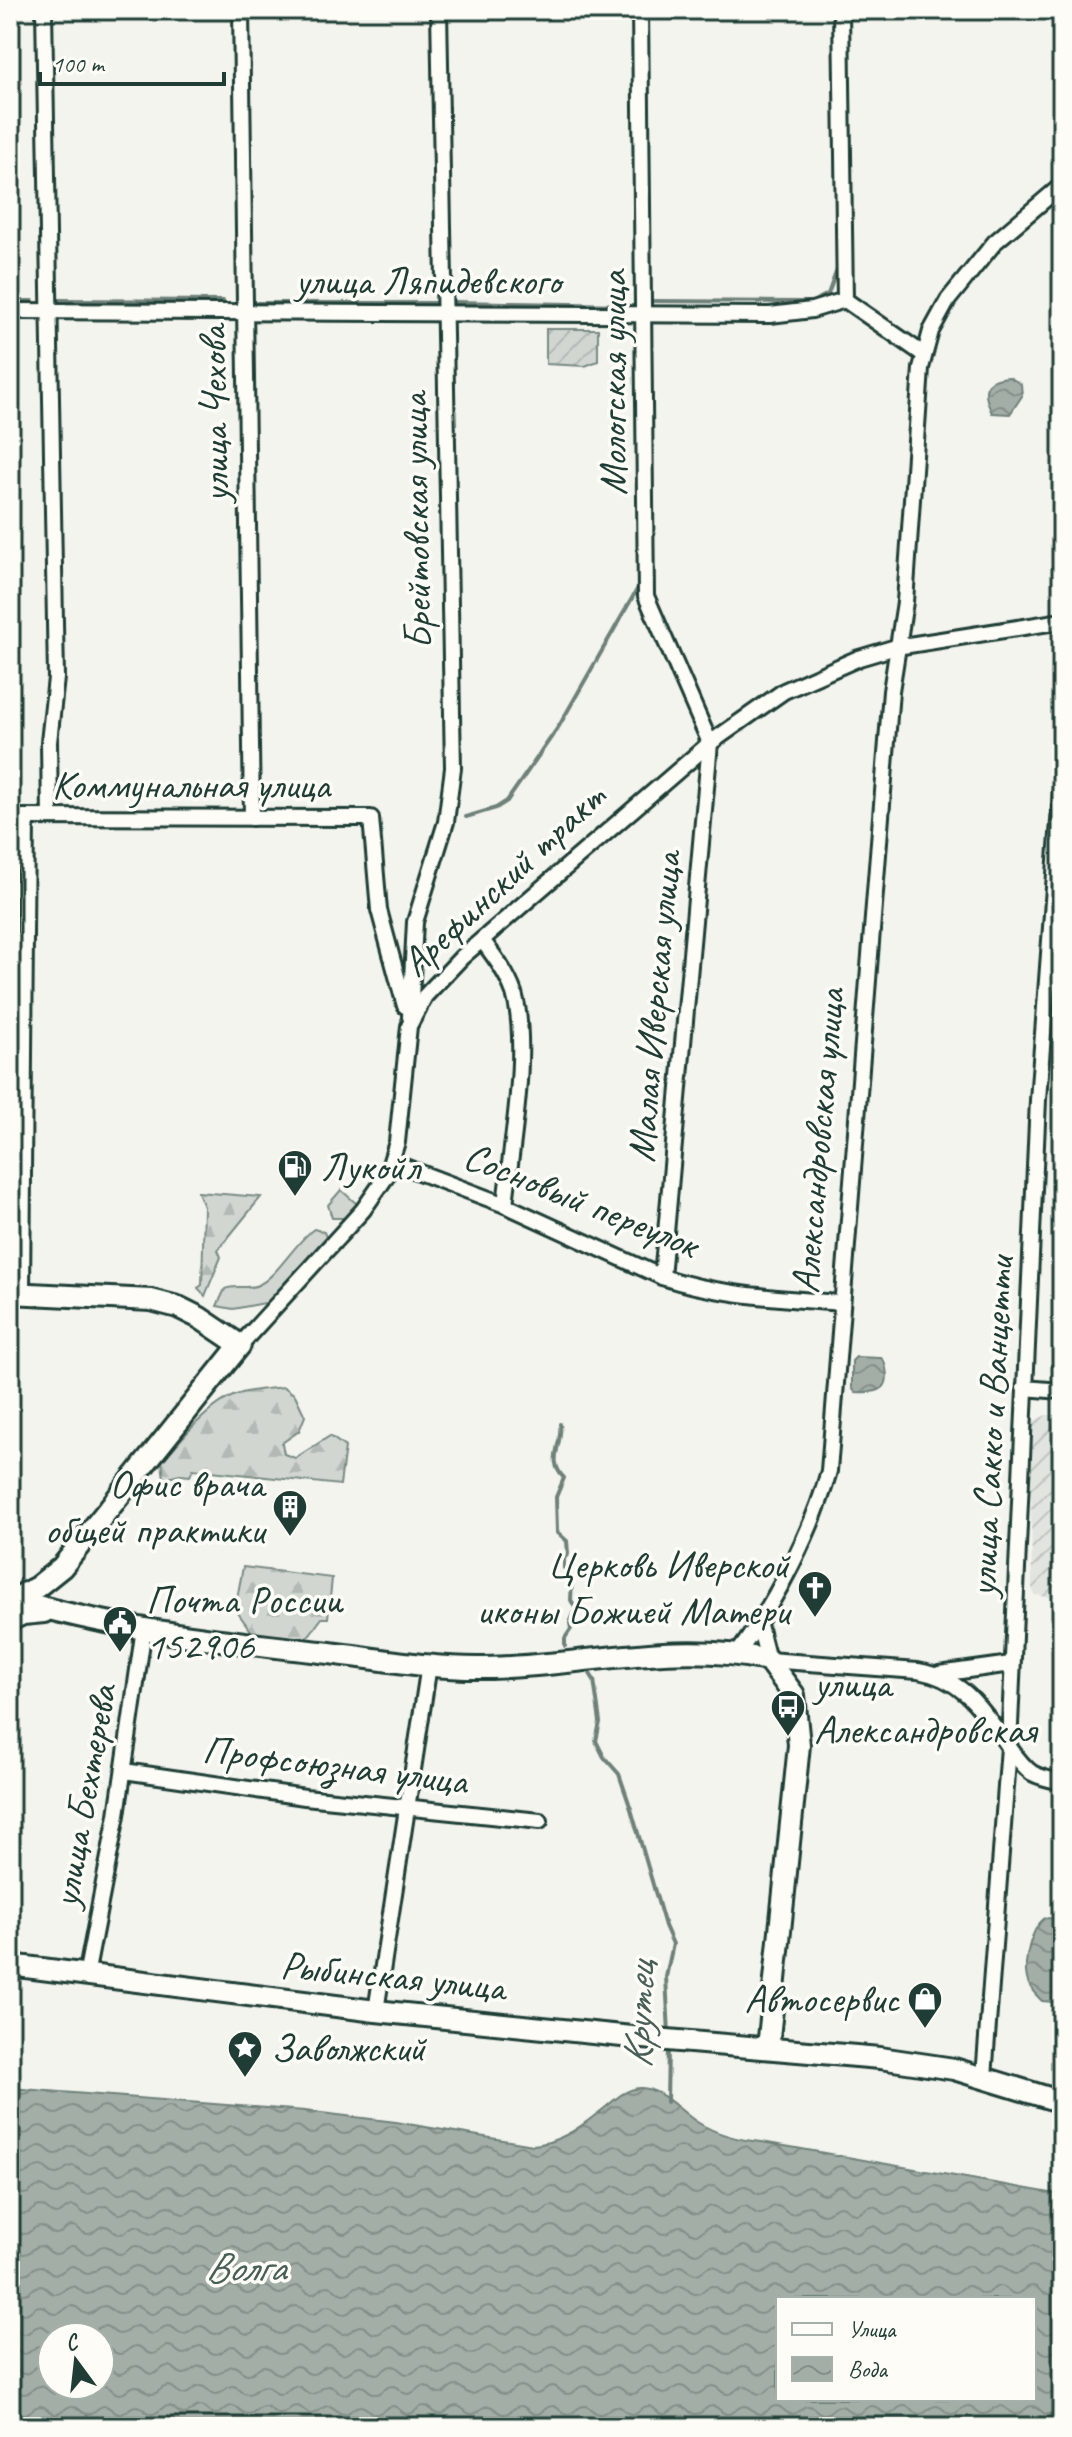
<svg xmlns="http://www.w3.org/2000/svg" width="1072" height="2437" viewBox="0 0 1072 2437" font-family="Caveat,sans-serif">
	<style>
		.industrial { fill: url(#industrial-furrows) }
		.grass { fill: #d1d6d1; stroke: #788a82; stroke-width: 2 }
		.forest { fill: url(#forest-firs); stroke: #788a82; stroke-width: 2 }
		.garden { fill: url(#garden-furrows); stroke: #788a82; stroke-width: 2 }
		.water { fill: url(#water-waves); stroke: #6e8179; stroke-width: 2; fill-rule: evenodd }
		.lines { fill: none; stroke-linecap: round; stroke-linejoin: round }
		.stream { stroke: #6e8179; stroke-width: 4 }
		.street-casing { stroke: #1f3d34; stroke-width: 20 }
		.secondary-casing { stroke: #1f3d34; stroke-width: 26 }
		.street { stroke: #fdfcf7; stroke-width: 14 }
		.secondary { stroke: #fdfcf7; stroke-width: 20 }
		.labels { text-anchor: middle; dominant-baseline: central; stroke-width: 7; stroke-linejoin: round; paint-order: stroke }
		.street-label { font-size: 40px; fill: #1f3d34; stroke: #fdfcf7 }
		.poi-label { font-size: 40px; fill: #1f3d34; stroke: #fdfcf7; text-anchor: start }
		.water-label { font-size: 42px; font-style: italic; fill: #475f56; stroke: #fdfcf7 }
	</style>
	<defs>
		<pattern id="industrial-furrows" width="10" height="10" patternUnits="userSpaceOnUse" patternTransform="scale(2)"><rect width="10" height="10" fill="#e2e5df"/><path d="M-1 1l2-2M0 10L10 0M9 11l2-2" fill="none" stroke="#c1c5c0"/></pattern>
		<pattern id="forest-firs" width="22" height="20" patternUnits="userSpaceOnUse" patternTransform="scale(2)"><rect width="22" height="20" fill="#d1d6d1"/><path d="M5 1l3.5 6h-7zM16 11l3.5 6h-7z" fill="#b3b9b4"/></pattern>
		<pattern id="garden-furrows" width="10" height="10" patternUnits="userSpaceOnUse" patternTransform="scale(2)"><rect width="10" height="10" fill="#d1d6d1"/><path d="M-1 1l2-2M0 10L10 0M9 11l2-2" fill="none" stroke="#b3b9b4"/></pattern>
		<pattern id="water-waves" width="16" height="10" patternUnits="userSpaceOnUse" patternTransform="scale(2)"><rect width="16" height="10" fill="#a3aea7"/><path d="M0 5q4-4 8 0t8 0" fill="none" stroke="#848f89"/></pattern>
	</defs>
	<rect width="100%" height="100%" fill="#f4f4ef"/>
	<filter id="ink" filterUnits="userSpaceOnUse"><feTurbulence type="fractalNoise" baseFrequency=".0125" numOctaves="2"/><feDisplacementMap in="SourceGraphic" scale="16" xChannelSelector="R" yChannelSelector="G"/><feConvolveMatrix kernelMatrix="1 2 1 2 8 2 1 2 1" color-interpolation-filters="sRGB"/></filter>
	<g filter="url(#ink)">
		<!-- industrial -->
		<path class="industrial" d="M 1046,1415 L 1062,1415 L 1062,1599 L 1034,1595 L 1032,1587 L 1030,1423 Z"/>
		<!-- grass -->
		<g class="grass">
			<path d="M 341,1190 L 357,1204 L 345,1218 L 332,1218 L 328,1205 Z"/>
			<path d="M 314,1229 L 324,1232 L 327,1240 L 270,1302 L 233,1309 L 217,1306 L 225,1289 C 236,1284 248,1290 258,1285 C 276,1278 296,1241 314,1229 Z"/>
		</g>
		<!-- forest -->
		<g class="forest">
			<path d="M 198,1192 L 261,1197 L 218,1250 L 221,1257 L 205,1296 L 198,1288 L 202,1285 L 204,1207 Z"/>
			<path d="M 284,1387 L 295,1395 L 305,1416 L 299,1431 L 282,1443 L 284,1454 L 295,1458 L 330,1436 L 345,1447 L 340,1485 L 193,1469 L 190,1476 L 180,1475 L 164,1479 L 162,1462 C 180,1440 211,1402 239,1394 C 253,1389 270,1389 284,1387 Z"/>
			<path d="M 243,1567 L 332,1578 L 328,1618 L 322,1618 L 307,1638 L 254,1635 L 235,1609 Z"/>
		</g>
		<!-- garden -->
		<path class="garden" d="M 546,329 L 598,329 L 598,361 L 585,366 L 546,364 Z"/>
		<!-- water -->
		<g class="water">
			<path d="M 1009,377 L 1021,384 L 1022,396 L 1010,414 L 992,413 C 982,392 982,379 1009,377 Z"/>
			<path d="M 856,1357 L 881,1358 L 884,1361 C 893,1389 881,1394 855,1392 L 852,1388 L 852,1361 Z"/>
			<path d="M 1045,1918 L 1062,1919 L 1062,1999 L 1053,2002 L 1042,2001 C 1036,1995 1029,1988 1027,1979 C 1023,1962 1031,1928 1045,1918 Z"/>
			<path d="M 10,2088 L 305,2111 L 396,2122 L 533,2145 C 558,2143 578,2129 598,2113 C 611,2104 623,2089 640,2088 C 660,2087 681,2112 697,2122 C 718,2135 738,2140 762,2142 L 1062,2195 L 1062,2427 L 10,2427 ZM 778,2299 L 1034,2299 L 1034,2399 L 778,2399 ZM 52,2337 L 100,2337 L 100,2385 L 52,2385 Z"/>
		</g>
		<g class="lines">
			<!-- stream -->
			<g class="stream">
				<path d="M 58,300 L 223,301"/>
				<path d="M 10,301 L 33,301"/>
				<path d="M 653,301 L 812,302 L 828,294 L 838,267"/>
				<path d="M 454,302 L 627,305"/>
				<path d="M 257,303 L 436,303"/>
				<path d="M 466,817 L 496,808 L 507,801 L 559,726 L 639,586"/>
				<path d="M 560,1424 C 563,1445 546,1460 564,1478 L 556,1497 L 557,1532 L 567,1541 L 568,1554 L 564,1558 L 564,1568 L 572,1577 L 571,1600 L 576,1609 L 570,1623 L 571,1629 L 565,1638 L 565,1646"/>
				<path d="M 589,1672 L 594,1680 L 600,1722 L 596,1741 L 604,1757 L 619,1774 L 631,1809 L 665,1926 L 673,1944 L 666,1977 L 669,2034"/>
				<path d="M 667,2102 L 668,2047"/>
			</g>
			<defs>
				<g id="street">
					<path d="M 44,10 L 56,678 L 49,742 L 50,817"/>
					<path d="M 241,10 L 252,818"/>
					<path d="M 640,10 L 646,596 L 710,743 L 662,1277"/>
					<path d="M 841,10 L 845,300 L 923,354"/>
					<path d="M 10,311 L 770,315 L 812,310 L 845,300"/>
					<path d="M 10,817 L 371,818 L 379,910 L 405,1006"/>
					<path d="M 482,940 C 494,956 507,973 514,993 C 530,1048 511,1146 505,1205"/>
					<path d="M 410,1017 L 415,922 L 446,822 L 453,768 L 439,10"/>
					<path d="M 392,1162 L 505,1205 L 662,1277 C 720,1296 781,1298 841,1303"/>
					<path d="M 22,1292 L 26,817"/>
					<path d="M 240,1345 L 363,1210 L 386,1177 L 397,1142 L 409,1026 L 425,996 L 462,957 L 710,743 L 784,691 L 859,658 L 896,647 L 1062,621"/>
					<path d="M 1024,1388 L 1062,1391"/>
					<path d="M 759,1625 L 768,1660 L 918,1671 C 964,1679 981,1709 1007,1744 C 1015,1755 1021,1765 1032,1773 C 1041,1778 1052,1780 1062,1782"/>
					<path d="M 738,1653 C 775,1603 813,1530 829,1471 L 891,691 L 905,602 L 921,368 L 931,331 L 948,300 L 995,242 L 1062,185"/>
					<path d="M 939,1674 L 1011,1664 L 1011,1670"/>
					<path d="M 124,1771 L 305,1797 L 540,1821"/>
					<path d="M 86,1976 L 117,1815 L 144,1628"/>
					<path d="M 376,2011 L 429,1665"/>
					<path d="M 984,2077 L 1009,1747 L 1038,1100 L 1062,781"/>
				</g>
				<g id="secondary">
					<path d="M 10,1293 L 151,1300 L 178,1307 L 200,1318 L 240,1345 L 62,1567 L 37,1587 L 14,1599"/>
					<path d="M 10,1598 C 110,1629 217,1640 321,1652 C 375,1658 430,1669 484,1668 C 578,1667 674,1639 768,1660 L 794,1695 L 799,1745 L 768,2048"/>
					<path d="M 10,1620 L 23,1614 L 44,1612"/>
					<path d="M 10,1965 L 376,2011 L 632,2037 L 880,2058 L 954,2069 L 1062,2102"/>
				</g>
			</defs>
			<!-- street casing -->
			<use href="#street" class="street-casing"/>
			<!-- secondary casing -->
			<use href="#secondary" class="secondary-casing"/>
			<!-- street -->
			<use href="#street" class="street"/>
			<!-- secondary -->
			<use href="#secondary" class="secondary"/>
		</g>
	</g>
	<!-- icons -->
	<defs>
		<symbol id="fuel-pin" viewBox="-11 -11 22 30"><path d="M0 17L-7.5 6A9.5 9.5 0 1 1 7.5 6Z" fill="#1f3d34" stroke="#fdfcf7"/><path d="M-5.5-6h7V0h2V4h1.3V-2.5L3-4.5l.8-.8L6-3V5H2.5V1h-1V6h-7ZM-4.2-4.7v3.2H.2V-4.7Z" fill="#fff"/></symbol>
		<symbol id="building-pin" viewBox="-11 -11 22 30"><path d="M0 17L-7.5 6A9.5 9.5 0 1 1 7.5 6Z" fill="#1f3d34" stroke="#fdfcf7"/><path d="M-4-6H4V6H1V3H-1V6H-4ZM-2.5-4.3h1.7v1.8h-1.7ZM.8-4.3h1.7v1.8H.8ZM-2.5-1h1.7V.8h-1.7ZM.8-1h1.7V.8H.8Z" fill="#fff"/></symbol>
		<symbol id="church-pin" viewBox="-11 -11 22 30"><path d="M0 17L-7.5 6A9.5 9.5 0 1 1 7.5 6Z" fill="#1f3d34" stroke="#fdfcf7"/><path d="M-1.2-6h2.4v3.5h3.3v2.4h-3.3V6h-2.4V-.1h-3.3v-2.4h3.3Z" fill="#fff"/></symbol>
		<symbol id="civic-pin" viewBox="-11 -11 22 30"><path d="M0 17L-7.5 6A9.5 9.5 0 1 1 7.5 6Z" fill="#1f3d34" stroke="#fdfcf7"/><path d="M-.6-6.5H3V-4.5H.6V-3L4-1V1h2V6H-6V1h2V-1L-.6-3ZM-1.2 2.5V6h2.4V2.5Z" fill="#fff"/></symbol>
		<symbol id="bus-pin" viewBox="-11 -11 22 30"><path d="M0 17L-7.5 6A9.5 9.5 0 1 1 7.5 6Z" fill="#1f3d34" stroke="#fdfcf7"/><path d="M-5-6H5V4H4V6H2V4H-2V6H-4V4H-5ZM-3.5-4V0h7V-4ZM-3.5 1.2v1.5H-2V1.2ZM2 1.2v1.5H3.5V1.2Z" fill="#fff"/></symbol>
		<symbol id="shop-pin" viewBox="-11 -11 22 30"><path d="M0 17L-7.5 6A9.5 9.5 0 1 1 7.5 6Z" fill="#1f3d34" stroke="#fdfcf7"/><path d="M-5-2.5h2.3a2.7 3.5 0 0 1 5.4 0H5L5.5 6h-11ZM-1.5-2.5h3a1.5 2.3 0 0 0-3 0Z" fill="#fff"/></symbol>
		<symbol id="sight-pin" viewBox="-11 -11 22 30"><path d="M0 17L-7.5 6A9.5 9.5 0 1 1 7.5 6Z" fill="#1f3d34" stroke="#fdfcf7"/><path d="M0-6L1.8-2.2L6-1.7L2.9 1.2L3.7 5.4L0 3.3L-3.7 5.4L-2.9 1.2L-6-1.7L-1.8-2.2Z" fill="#fff"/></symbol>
	</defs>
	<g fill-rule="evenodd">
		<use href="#fuel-pin" x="275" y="1147" width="40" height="54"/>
		<use href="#building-pin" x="270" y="1487" width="40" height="54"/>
		<use href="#church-pin" x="795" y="1568" width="40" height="54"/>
		<use href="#civic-pin" x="100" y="1603" width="40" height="54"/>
		<use href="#bus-pin" x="768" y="1687" width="40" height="54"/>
		<use href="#shop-pin" x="905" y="1979" width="40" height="54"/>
		<use href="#sight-pin" x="225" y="2028" width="40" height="54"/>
	</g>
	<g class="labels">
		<!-- street labels -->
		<g class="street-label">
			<text x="428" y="281">улица Ляпидевского</text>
			<text transform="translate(613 383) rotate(-90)">Мологская улица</text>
			<text transform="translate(214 414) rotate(-91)">улица Чехова</text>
			<text transform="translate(416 521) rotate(-91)">Брейтовская улица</text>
			<text x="191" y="785">Коммунальная улица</text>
			<text transform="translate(503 880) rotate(-43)">Арефинский тракт</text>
			<text transform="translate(654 1007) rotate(-85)">Малая Иверская улица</text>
			<text transform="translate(818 1141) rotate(-85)">Александровская улица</text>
			<text transform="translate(581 1200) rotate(22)">Сосновый переулок</text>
			<text transform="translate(991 1427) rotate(-87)">улица Сакко и Ванцетти</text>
			<text transform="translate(335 1765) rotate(7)">Профсоюзная улица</text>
			<text transform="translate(84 1796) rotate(-80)">улица Бехтерева</text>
			<text transform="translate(393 1976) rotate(6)">Рыбинская улица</text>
		</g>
		<!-- poi labels -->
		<g class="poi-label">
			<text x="321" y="1167">Лукойл</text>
			<text x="264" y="1484" text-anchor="end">Офис врача<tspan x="264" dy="46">общей практики</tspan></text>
			<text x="789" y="1565" text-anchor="end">Церковь Иверской<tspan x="789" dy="46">иконы Божией Матери</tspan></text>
			<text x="146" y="1600">Почта России<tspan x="146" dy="46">152906</tspan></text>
			<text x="814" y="1684">улица<tspan x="814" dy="46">Александровская</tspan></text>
			<text x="899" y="1999" text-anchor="end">Автосервис</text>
			<text x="271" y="2048">Заволжский</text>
		</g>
		<!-- water labels -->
		<g class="water-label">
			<text transform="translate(639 2015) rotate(-88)">Крутец</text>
			<text x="245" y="2267">Волга</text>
		</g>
	</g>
	<!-- margin -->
	<rect width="1072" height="2437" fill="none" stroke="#fdfcf7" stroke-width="40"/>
	<rect x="20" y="20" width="1032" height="2397" fill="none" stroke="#1f3d34" stroke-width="3" filter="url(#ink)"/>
	<!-- legend -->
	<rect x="776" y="2297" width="260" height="104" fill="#fdfcf7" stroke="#a4b0a9" stroke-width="2"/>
	<rect x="792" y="2323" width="40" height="12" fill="#fdfcf7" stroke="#a4b0a9" stroke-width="2"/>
	<text x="848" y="2337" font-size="24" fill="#1f3d34">Улица</text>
	<rect x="792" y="2357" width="40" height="24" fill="url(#water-waves)" stroke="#a4b0a9" stroke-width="2"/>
	<text x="848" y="2377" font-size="24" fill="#1f3d34">Вода</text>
	<!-- north arrow -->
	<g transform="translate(76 2361) rotate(345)"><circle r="38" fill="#fdfcf7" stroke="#a4b0a9" stroke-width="2"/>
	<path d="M0-6L14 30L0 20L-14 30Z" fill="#1f3d34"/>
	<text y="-12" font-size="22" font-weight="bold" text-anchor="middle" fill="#1f3d34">С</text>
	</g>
	<!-- scale -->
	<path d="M40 72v12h184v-12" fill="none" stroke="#1f3d34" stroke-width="4"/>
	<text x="52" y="72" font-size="24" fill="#1f3d34" stroke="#fdfcf7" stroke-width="6" paint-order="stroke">100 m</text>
</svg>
